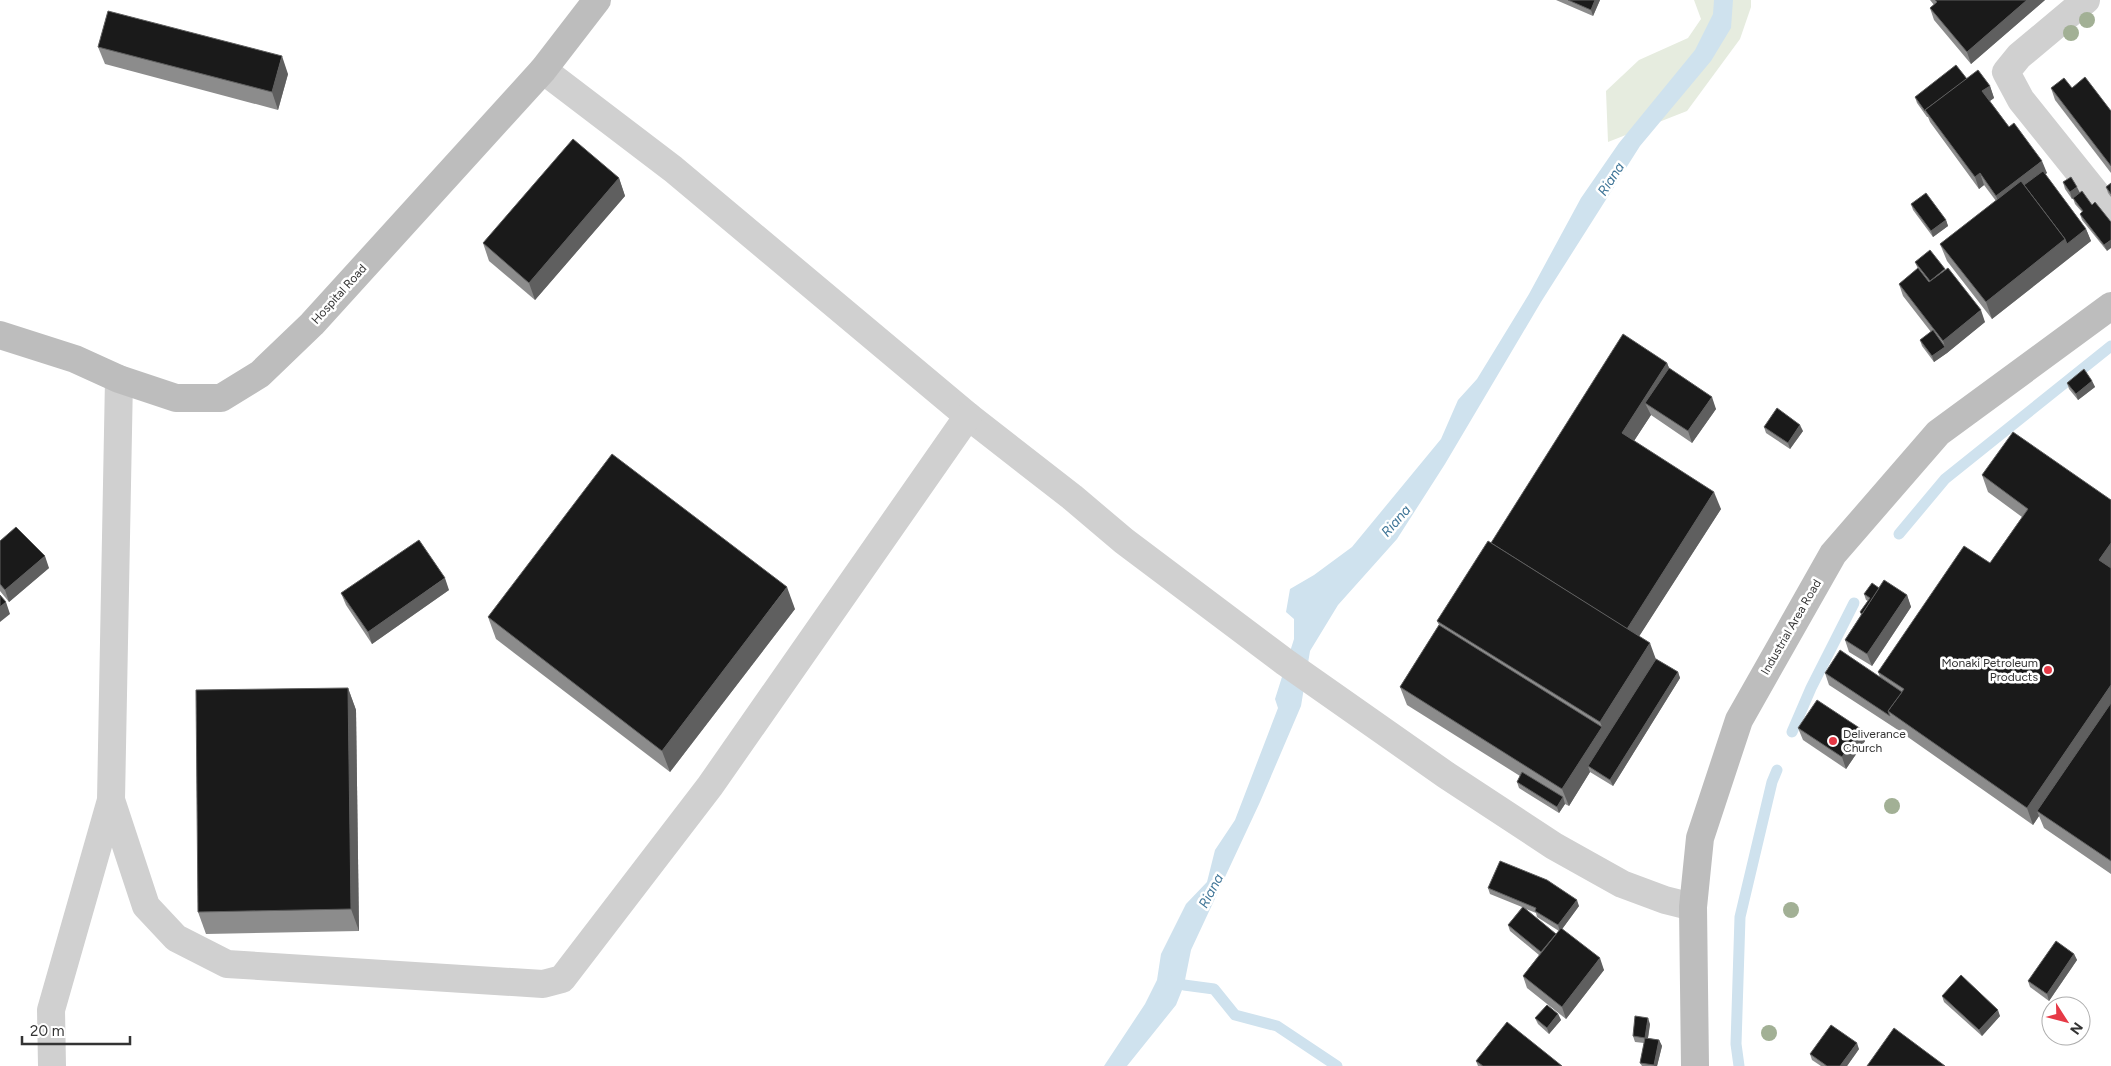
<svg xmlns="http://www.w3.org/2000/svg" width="2111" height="1066" viewBox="0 0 2111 1066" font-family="Figtree,sans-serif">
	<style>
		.green { fill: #e6ecdf }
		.water { fill: #cfe2ee }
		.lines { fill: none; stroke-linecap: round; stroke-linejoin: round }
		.stream { stroke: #cfe2ee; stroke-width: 11 }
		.street { stroke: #d0d0d0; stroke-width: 28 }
		.secondary { stroke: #bdbdbd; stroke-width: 28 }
		.tree { fill: #a2b095 }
		.wall { fill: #8c8c8c; fill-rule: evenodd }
		.shaded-wall { fill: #5f5f5f }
		.building { fill: #1a1a1a; stroke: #5f5f5f }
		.poi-dot { fill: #e63946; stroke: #fff; stroke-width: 2 }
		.labels { text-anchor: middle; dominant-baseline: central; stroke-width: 5; stroke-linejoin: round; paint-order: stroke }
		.street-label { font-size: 12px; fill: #333; stroke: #fff }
		.poi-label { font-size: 12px; fill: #333; stroke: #fff; text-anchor: end }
		.water-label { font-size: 14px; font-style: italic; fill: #3f7597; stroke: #fff }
	</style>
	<rect width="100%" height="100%" fill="#fff"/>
	<!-- green -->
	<path class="green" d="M 1694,0 L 1751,0 L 1751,7 L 1740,39 L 1687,111 L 1608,142 L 1606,91 L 1639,60 L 1688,38 L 1701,19 Z"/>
	<!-- water -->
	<path class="water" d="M 1714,0 L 1733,0 L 1731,28 L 1711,61 L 1640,146 L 1541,302 L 1445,464 L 1397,539 L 1338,605 L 1310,651 L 1301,706 L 1260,802 L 1191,950 L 1184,985 L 1176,1005 L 1127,1066 L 1104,1066 L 1145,1004 L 1157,980 L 1161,954 L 1186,904 L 1207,882 L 1215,850 L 1235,820 L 1278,708 L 1275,699 L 1294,639 L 1294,619 L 1286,612 L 1290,589 L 1314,575 L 1352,547 L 1441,439 L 1458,400 L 1477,379 L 1529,294 L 1581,198 L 1619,143 L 1695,50 L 1713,14 Z"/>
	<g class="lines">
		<!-- stream -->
		<g class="stream">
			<path d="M 1899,534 L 1945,479 L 2111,346"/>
			<path d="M 1792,732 L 1811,688 L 1854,603"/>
			<path d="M 1170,981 L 1184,985 L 1214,989 L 1235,1015 L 1277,1026 L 1337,1066"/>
			<path d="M 1739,1066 L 1736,1044 L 1740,917 L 1772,782 L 1777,770"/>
		</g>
		<!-- street -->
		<g class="street">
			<path d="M 2086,0 L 2019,56 L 2006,72 L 2021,100 L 2111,212"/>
			<path d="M 543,70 L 673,169 L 968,416 L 1072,497 L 1124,541 L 1285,662 L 1446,775 L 1554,846 L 1622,884 L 1665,900 L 1693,907"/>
			<path d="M 111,800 L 146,906 L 176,938 L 227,964 L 543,984 L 562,979 L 710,786 L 968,416"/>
			<path d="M 52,1066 L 51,1010 L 111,800 L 119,379"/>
		</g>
		<!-- secondary -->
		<g class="secondary">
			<path d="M 0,335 L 75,359 L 119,379 L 176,398 L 221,398 L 260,374 L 312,324 L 543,70 L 597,0"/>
			<path d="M 1695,1066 L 1693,907 L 1700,838 L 1739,720 L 1833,554 L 1938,433 L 2111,306"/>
		</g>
	</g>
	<!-- trees -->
	<g class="tree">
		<circle cx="2087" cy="20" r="8"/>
		<circle cx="2071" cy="33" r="8"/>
		<circle cx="1892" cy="806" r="8"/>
		<circle cx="1791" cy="910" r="8"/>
		<circle cx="1769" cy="1033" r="8"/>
	</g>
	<!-- wall -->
	<g class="wall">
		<path d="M 1556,0 L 1600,0 L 1593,16 Z"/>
		<path d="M 1930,0 L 2045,0 L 1971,64 L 1934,20 L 1930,8 L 1934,5 Z"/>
		<path d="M 98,47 L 288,74 L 278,110 L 105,64 Z"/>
		<path d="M 1967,79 L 1990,86 L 1994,98 L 1990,101 L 2009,127 L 2047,173 L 2045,174 L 2086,229 L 2091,241 L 1992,319 L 1947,261 L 1940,244 L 1996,201 L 1984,185 L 1979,189 L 1930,122 L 1928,117 L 1927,117 L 1917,103 L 1915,97 Z"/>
		<path d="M 2051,88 L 2072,88 L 2111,111 L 2111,173 L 2055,100 Z"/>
		<path d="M 619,178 L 625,196 L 535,300 L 489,261 L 483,243 Z"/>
		<path d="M 2063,182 L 2080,193 L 2092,205 L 2107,251 L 2082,220 L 2080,214 L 2082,212 L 2075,204 L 2073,198 L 2076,196 L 2072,199 L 2065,189 Z"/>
		<path d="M 2111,183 L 2111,197 L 2108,193 L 2106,187 Z"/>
		<path d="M 1911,204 L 1946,220 L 1948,226 L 1933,237 L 1913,210 Z"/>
		<path d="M 1915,262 L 1985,322 L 1947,353 L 1934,362 L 1922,346 L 1920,340 L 1931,332 L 1903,296 L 1899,284 L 1918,269 Z"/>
		<path d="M 1667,363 L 1669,368 L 1716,409 L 1692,443 L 1651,415 L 1634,441 L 1721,509 L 1639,636 L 1656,659 L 1678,672 L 1680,678 L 1613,786 L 1590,772 L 1569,806 L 1565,804 L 1559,813 L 1519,788 L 1517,782 L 1520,776 L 1407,705 L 1400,687 L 1439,625 L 1437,621 L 1491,543 Z"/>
		<path d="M 2092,381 L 2095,387 L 2078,400 L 2069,389 L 2067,383 Z"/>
		<path d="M 1764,427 L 1803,431 L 1790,449 L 1766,433 Z"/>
		<path d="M 1982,475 L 2111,500 L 2111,874 L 2044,828 L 2039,816 L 2033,825 L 1895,728 L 1829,685 L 1825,673 L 1880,677 L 1878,672 L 1990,563 L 2022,517 L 1988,492 Z"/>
		<path d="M 0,541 L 49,568 L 9,602 L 0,591 Z"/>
		<path d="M 1879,588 L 1907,595 L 1911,607 L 1872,666 L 1849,652 L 1845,640 L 1861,615 L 1860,612 L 1868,601 L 1866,600 L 1864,594 Z"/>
		<path d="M 449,590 L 372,644 L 346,605 L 341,593 Z"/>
		<path d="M 795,609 L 670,772 L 496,639 L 488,617 Z"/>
		<path d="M 348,688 L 356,710 L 359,931 L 206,934 L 198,912 Z"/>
		<path d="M 1798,728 L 1865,741 L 1846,769 L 1803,740 Z"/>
		<path d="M 1488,888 L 1579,906 L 1562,929 L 1604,970 L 1566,1019 L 1527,988 L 1523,976 L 1539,955 L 1510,931 L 1508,925 L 1522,907 L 1490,894 ZM 1526,909 L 1536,913 L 1537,917 L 1559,931 L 1556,934 Z"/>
		<path d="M 2074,954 L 2077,960 L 2049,1001 L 2030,987 L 2028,981 Z"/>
		<path d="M 1942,996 L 2000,1016 L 1982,1036 L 1944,1002 Z"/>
		<path d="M 1558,1014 L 1561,1020 L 1549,1034 L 1538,1024 L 1535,1018 Z"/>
		<path d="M 1650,1024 L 1648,1038 L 1659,1040 L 1662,1046 L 1657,1066 L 1642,1066 L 1640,1063 L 1644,1043 L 1635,1042 L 1633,1036 Z"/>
		<path d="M 1859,1049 L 1847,1066 L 1821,1066 L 1812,1060 L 1810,1054 Z"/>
		<path d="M 1476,1061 L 1562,1066 L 1478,1066 Z"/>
	</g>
	<!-- shaded-wall -->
	<g class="shaded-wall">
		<path d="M 1595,0 L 1600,0 L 1593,16 L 1591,10 Z"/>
		<path d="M 2027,0 L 2045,0 L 1971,64 L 1967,52 Z"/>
		<path d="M 282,56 L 288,74 L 278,110 L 272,92 Z"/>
		<path d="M 1990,86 L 1994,98 L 1987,103 L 1982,91 Z"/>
		<path d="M 2042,161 L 2047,173 L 2001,208 L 1996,196 Z"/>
		<path d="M 1980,173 L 1984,185 L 1979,189 L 1975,177 Z"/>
		<path d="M 619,178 L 625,196 L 535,300 L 529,283 Z"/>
		<path d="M 2077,187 L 2080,193 L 2072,199 L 2070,192 Z"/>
		<path d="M 1946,220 L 1948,226 L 1933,237 L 1931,231 Z"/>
		<path d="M 2086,229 L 2091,241 L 1992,319 L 1986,302 L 2065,239 Z"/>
		<path d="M 2111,240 L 2111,248 L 2107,251 L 2104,245 Z"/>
		<path d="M 1981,310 L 1985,322 L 1947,353 L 1934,362 L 1932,356 L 1945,347 L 1943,341 Z"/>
		<path d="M 1667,363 L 1674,380 L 1645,403 L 1651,415 L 1628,450 L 1622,433 Z"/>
		<path d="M 2092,381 L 2095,387 L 2078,400 L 2076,394 Z"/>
		<path d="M 1712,397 L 1716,409 L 1692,443 L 1688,431 Z"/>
		<path d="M 1800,425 L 1803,431 L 1790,449 L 1788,443 Z"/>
		<path d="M 1714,492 L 1721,509 L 1631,649 L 1625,631 Z"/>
		<path d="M 2111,543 L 2111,570 L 2099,560 Z"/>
		<path d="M 45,556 L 49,568 L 9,602 L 5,590 Z"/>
		<path d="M 445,578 L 449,590 L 372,644 L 368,632 Z"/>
		<path d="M 787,587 L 795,609 L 670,772 L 662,751 Z"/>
		<path d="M 1907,595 L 1911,607 L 1872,666 L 1867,654 Z"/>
		<path d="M 6,602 L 10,614 L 0,622 L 0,607 Z"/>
		<path d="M 1650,643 L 1658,665 L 1588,766 L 1590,772 L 1569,806 L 1562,789 L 1602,727 L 1600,722 Z"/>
		<path d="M 1678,672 L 1680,678 L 1613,786 L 1610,780 Z"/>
		<path d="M 2111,685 L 2111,712 L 2037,811 L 2039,816 L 2033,825 L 2027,808 Z"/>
		<path d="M 348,688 L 356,710 L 359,931 L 351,909 Z"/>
		<path d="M 1861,729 L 1865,741 L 1846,769 L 1842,757 Z"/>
		<path d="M 1563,797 L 1565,804 L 1559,813 L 1557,807 Z"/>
		<path d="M 1577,900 L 1579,906 L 1560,932 L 1558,925 Z"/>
		<path d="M 2074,954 L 2077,960 L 2049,1001 L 2047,994 Z"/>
		<path d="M 1600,958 L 1604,970 L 1566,1019 L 1562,1007 Z"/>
		<path d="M 1998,1010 L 2000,1016 L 1982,1036 L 1979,1030 Z"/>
		<path d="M 1558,1014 L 1561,1020 L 1549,1034 L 1547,1028 Z"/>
		<path d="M 1648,1018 L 1650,1024 L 1647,1044 L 1645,1038 Z"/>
		<path d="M 1659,1040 L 1662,1046 L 1657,1066 L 1654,1066 Z"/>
		<path d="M 1857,1043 L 1859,1049 L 1847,1066 L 1840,1066 Z"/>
	</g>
	<!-- building -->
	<g class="building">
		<path d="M 1568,0 L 1595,0 L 1591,10 Z"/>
		<path d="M 1935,0 L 2027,0 L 1967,52 L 1930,8 L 1937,2 Z"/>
		<path d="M 108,11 L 282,56 L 272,92 L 98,47 Z"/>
		<path d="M 1956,65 L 1967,79 L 1925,110 L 1925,111 L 1915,97 Z"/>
		<path d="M 1978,70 L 1990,86 L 1982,91 L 2009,127 L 2014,123 L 2042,161 L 1996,196 L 1980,173 L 1975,177 L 1925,110 Z"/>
		<path d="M 2085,77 L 2111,111 L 2111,166 L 2051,88 L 2064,78 L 2072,88 Z"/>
		<path d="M 573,139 L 619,178 L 529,283 L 483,243 Z"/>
		<path d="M 2043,171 L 2086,229 L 2067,244 L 2065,239 L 2024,185 Z"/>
		<path d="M 2071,177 L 2077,187 L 2070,192 L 2063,182 Z"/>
		<path d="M 2021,181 L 2065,239 L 1986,302 L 1940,244 Z"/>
		<path d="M 2111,183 L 2111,194 L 2106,187 Z"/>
		<path d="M 2082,191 L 2092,205 L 2095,202 L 2111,222 L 2111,240 L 2104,245 L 2080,214 L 2083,211 L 2073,198 Z"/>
		<path d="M 1926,193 L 1946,220 L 1931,231 L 1911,204 Z"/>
		<path d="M 1930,250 L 1945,269 L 1930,281 L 1915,262 Z"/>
		<path d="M 1918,268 L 1929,282 L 1948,268 L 1981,310 L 1943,341 L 1899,284 Z"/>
		<path d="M 1933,330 L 1945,347 L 1932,356 L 1920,340 Z"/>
		<path d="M 1623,334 L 1667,363 L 1622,433 L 1714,492 L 1627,629 L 1491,543 Z"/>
		<path d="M 1669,368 L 1712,397 L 1688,431 L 1645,403 Z"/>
		<path d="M 2084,369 L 2092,381 L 2076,394 L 2067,383 Z"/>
		<path d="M 1777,408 L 1800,425 L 1788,443 L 1764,427 Z"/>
		<path d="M 2013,432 L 2111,500 L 2111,543 L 2099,560 L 2111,568 L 2111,685 L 2027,808 L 1888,711 L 1904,689 L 1878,672 L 1964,546 L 1990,563 L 2028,509 L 1982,475 Z"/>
		<path d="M 612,454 L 787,587 L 662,751 L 488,617 Z"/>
		<path d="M 16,527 L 45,556 L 5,590 L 0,584 L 0,541 Z"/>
		<path d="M 419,540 L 445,578 L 368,632 L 341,593 Z"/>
		<path d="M 1488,541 L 1650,643 L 1600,722 L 1437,621 Z"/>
		<path d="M 1884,580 L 1907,595 L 1867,654 L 1845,640 Z"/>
		<path d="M 1872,583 L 1879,588 L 1862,614 L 1860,612 L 1870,598 L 1864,594 Z"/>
		<path d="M 0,595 L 6,602 L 0,607 Z"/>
		<path d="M 1439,625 L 1602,727 L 1562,789 L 1400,687 Z"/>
		<path d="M 1840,650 L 1902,692 L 1888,711 L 1890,716 L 1825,673 Z"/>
		<path d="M 1656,659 L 1678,672 L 1610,780 L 1588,766 Z"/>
		<path d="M 348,688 L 351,909 L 198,912 L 196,690 Z"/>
		<path d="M 1817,700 L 1861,729 L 1842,757 L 1798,728 Z"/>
		<path d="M 2111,703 L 2111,861 L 2037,811 Z"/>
		<path d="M 1522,772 L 1563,797 L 1557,807 L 1517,782 Z"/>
		<path d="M 1500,861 L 1547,880 L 1577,900 L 1558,925 L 1535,911 L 1536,908 L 1488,888 Z"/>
		<path d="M 1523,907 L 1556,934 L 1541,952 L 1508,925 Z"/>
		<path d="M 1561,928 L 1600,958 L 1562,1007 L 1523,976 Z"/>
		<path d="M 2056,941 L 2074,954 L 2047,994 L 2028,981 Z"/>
		<path d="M 1961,975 L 1998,1010 L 1979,1030 L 1942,996 Z"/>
		<path d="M 1547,1005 L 1558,1014 L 1547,1028 L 1535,1018 Z"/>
		<path d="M 1635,1016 L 1648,1018 L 1645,1038 L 1633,1036 Z"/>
		<path d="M 1507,1022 L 1562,1066 L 1483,1066 L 1476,1061 Z"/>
		<path d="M 1831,1025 L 1857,1043 L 1840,1066 L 1827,1066 L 1810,1054 Z"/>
		<path d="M 1894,1028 L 1945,1066 L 1867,1066 Z"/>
		<path d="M 1645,1038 L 1659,1040 L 1654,1065 L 1640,1063 Z"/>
	</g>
	<!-- markers -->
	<g class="poi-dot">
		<circle cx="2048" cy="670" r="5"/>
		<circle cx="1833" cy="741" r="5"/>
	</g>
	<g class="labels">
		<!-- street labels -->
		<g class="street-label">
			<text transform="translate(339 294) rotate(-48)">Hospital Road</text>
			<text transform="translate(1791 627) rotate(-60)">Industrial Area Road</text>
		</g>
		<!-- poi labels -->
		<g class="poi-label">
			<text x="2038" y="663">Monaki Petroleum<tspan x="2038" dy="14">Products</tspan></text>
			<text x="1843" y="734" text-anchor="start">Deliverance<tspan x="1843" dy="14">Church</tspan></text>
		</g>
		<!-- water labels -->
		<g class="water-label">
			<text transform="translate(1611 179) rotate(-57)">Riana</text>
			<text transform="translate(1396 521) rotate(-49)">Riana</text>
			<text transform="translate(1211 891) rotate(-62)">Riana</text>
		</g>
	</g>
	<!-- north arrow -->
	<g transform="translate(2066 1021) rotate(126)"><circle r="24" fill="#ffffff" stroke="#adadad"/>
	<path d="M0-4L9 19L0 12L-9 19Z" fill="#e63946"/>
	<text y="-8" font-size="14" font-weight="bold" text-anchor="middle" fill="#333333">N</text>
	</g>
	<!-- scale -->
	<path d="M22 1036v8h108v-8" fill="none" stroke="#333333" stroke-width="2.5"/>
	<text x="30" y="1036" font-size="15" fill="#333333" stroke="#ffffff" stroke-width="4" paint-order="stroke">20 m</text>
</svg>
